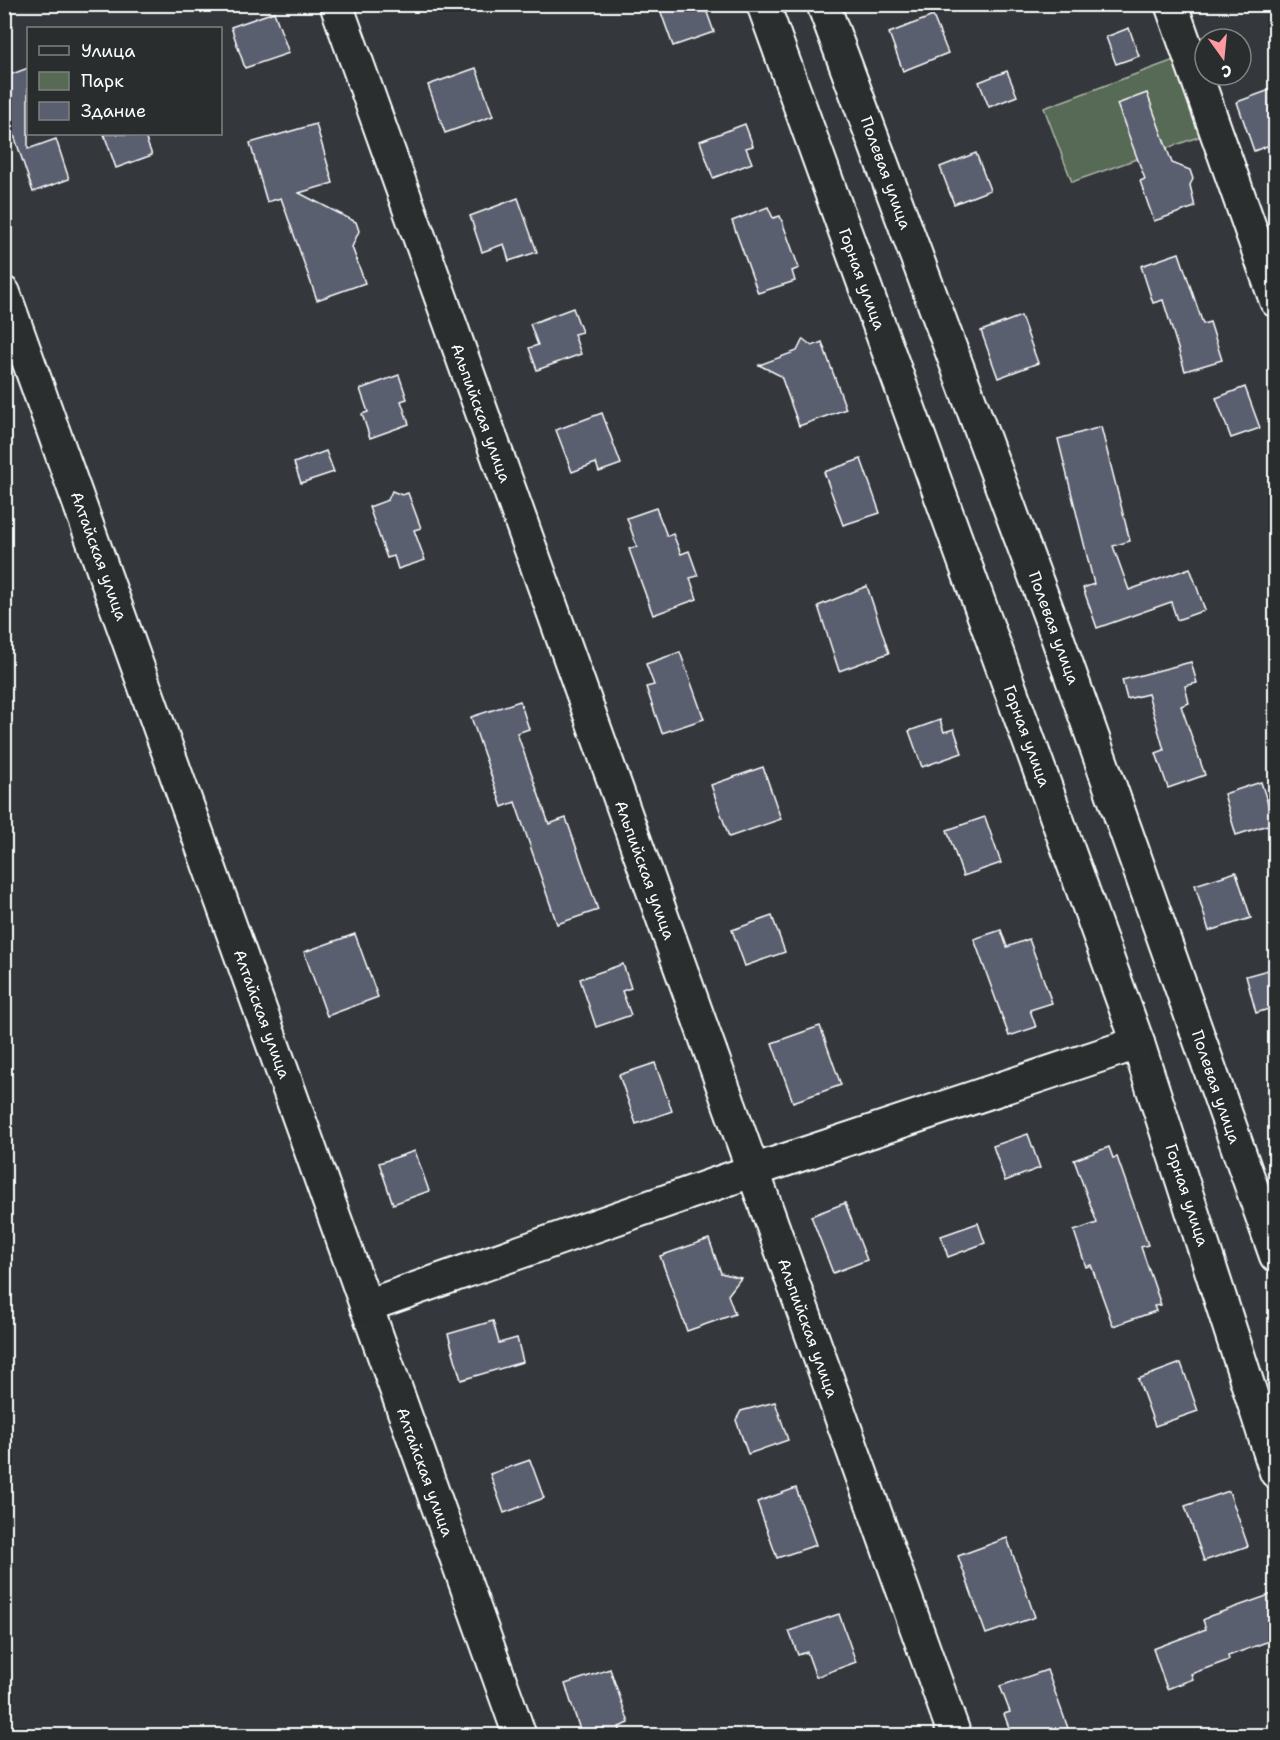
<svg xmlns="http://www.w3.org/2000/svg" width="1280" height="1740" viewBox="0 0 1280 1740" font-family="'Shantell Sans',sans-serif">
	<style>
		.green { fill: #576a54; stroke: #abb4aa; stroke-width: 1.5 }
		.building { fill: #5a5f70; stroke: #fff; stroke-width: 1.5 }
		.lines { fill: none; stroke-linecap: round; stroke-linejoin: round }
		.minor-casing { stroke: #fff; stroke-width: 36 }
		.minor { stroke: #2a2d2e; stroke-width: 32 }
		.labels { text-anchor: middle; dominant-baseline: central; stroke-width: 4.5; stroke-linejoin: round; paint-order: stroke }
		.street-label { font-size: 16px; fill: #fff; stroke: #2a2d2e }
	</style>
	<rect width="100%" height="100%" fill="#34373b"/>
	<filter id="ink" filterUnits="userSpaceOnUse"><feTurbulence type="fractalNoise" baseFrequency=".0167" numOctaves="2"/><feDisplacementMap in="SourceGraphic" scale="12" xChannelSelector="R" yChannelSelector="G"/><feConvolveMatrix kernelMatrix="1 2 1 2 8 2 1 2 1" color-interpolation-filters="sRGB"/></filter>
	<g filter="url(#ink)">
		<!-- green -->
		<path class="green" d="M 1174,60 L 1201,136 L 1072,182 L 1044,108 Z"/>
		<!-- building -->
		<g class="building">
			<path d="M 658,4 L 704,4 L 714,32 L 673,46 Z"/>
			<path d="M 274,12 L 289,53 L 245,68 L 231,27 Z"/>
			<path d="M 933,16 L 948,53 L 903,71 L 889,33 Z"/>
			<path d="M 1129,28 L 1139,56 L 1116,64 L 1106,37 Z"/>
			<path d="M 28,68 L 28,149 L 56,139 L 69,179 L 33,192 L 9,120 L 4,122 L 4,77 Z"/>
			<path d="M 476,68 L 493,116 L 445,133 L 428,85 Z"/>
			<path d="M 1007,71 L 1017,96 L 989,107 L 979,82 Z"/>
			<path d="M 1275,88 L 1275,143 L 1254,151 L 1237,102 Z"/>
			<path d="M 1147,93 L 1172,163 L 1190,170 L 1193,179 L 1190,185 L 1195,207 L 1154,221 L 1140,181 L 1145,179 L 1117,104 Z"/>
			<path d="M 316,124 L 333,183 L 299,193 L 356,222 L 359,231 L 352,247 L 365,283 L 317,300 L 281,198 L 267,202 L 250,143 Z"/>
			<path d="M 745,124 L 753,146 L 746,148 L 752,163 L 713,178 L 700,141 Z"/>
			<path d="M 104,134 L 144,134 L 152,155 L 116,168 Z"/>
			<path d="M 976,153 L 990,190 L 954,204 L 940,167 Z"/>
			<path d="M 518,198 L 537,252 L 509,261 L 504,244 L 482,252 L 470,216 Z"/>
			<path d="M 768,207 L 773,218 L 780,216 L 799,268 L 792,271 L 795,281 L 758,293 L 732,221 Z"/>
			<path d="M 1179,253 L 1203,324 L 1210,322 L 1222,360 L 1185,371 L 1163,300 L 1153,303 L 1141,266 Z"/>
			<path d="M 573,308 L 582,332 L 574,334 L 581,354 L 537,370 L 529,348 L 538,345 L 530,324 Z"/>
			<path d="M 1021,316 L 1038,363 L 998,378 L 981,331 Z"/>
			<path d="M 803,339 L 812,346 L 822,342 L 846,409 L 799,426 L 781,376 L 759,365 L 797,351 Z"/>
			<path d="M 399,375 L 407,399 L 401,401 L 409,424 L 370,438 L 362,414 L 368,412 L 360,389 Z"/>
			<path d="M 1245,387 L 1260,428 L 1231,438 L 1216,398 Z"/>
			<path d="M 602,413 L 621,464 L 599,472 L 596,463 L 572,472 L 556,430 Z"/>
			<path d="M 1101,427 L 1130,541 L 1113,546 L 1129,590 L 1190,568 L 1205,610 L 1177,620 L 1171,602 L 1097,628 L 1083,588 L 1094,584 L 1058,439 Z"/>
			<path d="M 326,451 L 334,472 L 301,483 L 294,463 Z"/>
			<path d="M 861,459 L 880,513 L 843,525 L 824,472 Z"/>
			<path d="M 392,491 L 402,495 L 408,493 L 421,528 L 414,530 L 425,560 L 398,569 L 394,556 L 387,558 L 369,507 L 388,500 Z"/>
			<path d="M 656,508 L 667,536 L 673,534 L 681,554 L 689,551 L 698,576 L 690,578 L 697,599 L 653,615 L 629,549 L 637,547 L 627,518 Z"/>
			<path d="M 867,586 L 889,653 L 839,671 L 818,606 Z"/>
			<path d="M 680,652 L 704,719 L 662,733 L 646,687 L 654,685 L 646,664 Z"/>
			<path d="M 1191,662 L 1197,683 L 1185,686 L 1189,703 L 1181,706 L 1205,775 L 1168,788 L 1156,753 L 1164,750 L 1148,694 L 1127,699 L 1122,680 Z"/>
			<path d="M 520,701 L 529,729 L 517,733 L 549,824 L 566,818 L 598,910 L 557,924 L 515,802 L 502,807 L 471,717 Z"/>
			<path d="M 940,720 L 944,732 L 954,729 L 962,753 L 922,767 L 909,731 Z"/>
			<path d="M 763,767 L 781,819 L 729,837 L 711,785 Z"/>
			<path d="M 1261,782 L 1274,823 L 1236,835 L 1224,794 Z"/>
			<path d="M 985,817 L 1001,863 L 963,876 L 947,830 Z"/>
			<path d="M 1236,872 L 1251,918 L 1209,931 L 1195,885 Z"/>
			<path d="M 772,916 L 785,952 L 745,966 L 732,930 Z"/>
			<path d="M 1001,930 L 1007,947 L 1029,939 L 1052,1003 L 1030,1010 L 1036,1027 L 1009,1036 L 974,939 Z"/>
			<path d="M 355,934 L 378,997 L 327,1016 L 304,952 Z"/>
			<path d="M 623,964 L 631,988 L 622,991 L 631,1015 L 596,1027 L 580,979 Z"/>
			<path d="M 1275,968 L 1275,1007 L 1256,1013 L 1246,976 Z"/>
			<path d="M 820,1026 L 841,1085 L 793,1102 L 772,1043 Z"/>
			<path d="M 655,1063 L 672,1111 L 636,1124 L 619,1075 Z"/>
			<path d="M 1028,1134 L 1040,1168 L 1005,1181 L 993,1146 Z"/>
			<path d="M 1109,1147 L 1113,1158 L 1117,1157 L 1148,1245 L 1141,1247 L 1161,1305 L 1154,1306 L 1156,1311 L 1113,1326 L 1091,1265 L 1086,1267 L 1074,1231 L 1097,1223 L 1074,1160 Z"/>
			<path d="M 415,1151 L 429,1191 L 393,1204 L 379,1163 Z"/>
			<path d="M 845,1203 L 867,1260 L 833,1273 L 811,1216 Z"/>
			<path d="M 978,1223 L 985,1243 L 948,1257 L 941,1236 Z"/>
			<path d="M 709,1239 L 721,1273 L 741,1278 L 728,1295 L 735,1314 L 687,1331 L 660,1256 Z"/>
			<path d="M 493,1321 L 499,1343 L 517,1338 L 523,1362 L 461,1380 L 448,1334 Z"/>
			<path d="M 1181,1363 L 1198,1411 L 1155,1426 L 1138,1379 Z"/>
			<path d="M 775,1402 L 788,1440 L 748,1454 L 736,1420 L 741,1411 Z"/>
			<path d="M 530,1460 L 544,1498 L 504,1513 L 490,1474 Z"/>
			<path d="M 796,1488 L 816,1545 L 777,1558 L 757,1502 Z"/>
			<path d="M 1229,1491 L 1248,1546 L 1204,1561 L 1185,1506 Z"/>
			<path d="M 1007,1538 L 1035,1617 L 986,1634 L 958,1556 Z"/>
			<path d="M 1275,1593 L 1275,1639 L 1228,1656 L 1229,1660 L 1191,1674 L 1193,1679 L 1167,1689 L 1153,1649 L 1206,1629 L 1203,1620 L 1210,1616 Z"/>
			<path d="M 839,1614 L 856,1662 L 816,1677 L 807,1652 L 798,1655 L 789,1631 Z"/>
			<path d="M 610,1669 L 629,1723 L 619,1727 L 622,1736 L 582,1736 L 565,1684 Z"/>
			<path d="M 1047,1670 L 1068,1728 L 1047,1736 L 1012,1736 L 1004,1714 L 1010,1712 L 1000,1686 Z"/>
		</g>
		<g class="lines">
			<defs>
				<g id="minor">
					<path d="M 336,4 L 955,1736"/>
					<path d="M 763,4 L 1138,1043 L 1276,1472"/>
					<path d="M 823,4 L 1054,628 L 1276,1256"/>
					<path d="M 1171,4 L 1276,301"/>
					<path d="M 4,293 L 520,1736"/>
					<path d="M 366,1306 L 752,1171 L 1138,1043"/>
				</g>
			</defs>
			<!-- minor casing -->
			<use href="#minor" class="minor-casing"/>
			<!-- minor -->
			<use href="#minor" class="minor"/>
		</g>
	</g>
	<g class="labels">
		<!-- street labels -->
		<g class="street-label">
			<text transform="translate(886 173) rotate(70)">Полевая улица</text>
			<text transform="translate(862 279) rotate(70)">Горная улица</text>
			<text transform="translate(481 413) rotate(70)">Альпийская улица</text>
			<text transform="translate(99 556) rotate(70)">Алтайская улица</text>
			<text transform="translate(1054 628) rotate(70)">Полевая улица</text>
			<text transform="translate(1027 736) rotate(70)">Горная улица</text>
			<text transform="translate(645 870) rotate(70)">Альпийская улица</text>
			<text transform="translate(262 1014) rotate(70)">Алтайская улица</text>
			<text transform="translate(1216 1087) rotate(71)">Полевая улица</text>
			<text transform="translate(1187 1195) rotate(72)">Горная улица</text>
			<text transform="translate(808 1328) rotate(70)">Альпийская улица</text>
			<text transform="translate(425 1472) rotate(70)">Алтайская улица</text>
		</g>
	</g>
	<!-- margin -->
	<rect width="1280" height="1740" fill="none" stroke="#2a2d2e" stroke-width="24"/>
	<rect x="12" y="12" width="1256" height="1716" fill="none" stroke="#fff" stroke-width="2" filter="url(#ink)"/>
	<!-- legend -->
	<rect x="27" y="27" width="195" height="108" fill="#2a2d2e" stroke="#7f8182" stroke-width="1.5"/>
	<rect x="39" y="46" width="30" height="9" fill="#2a2d2e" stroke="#7f8182" stroke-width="1.5"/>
	<text x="81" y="57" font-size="18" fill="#ffffff">Улица</text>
	<rect x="39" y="72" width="30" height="18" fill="#576a54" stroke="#7f8182" stroke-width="1.5"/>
	<text x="81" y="87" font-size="18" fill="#ffffff">Парк</text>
	<rect x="39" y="102" width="30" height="18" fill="#5a5f70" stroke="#7f8182" stroke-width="1.5"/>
	<text x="81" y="117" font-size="18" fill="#ffffff">Здание</text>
	<!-- north arrow -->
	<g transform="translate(1223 57) rotate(165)"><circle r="28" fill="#2a2d2e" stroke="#7f8182" stroke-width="1.5"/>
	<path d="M0-4.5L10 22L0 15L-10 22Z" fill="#ff9aa2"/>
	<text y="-9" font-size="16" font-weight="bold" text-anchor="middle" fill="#ffffff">С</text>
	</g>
</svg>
